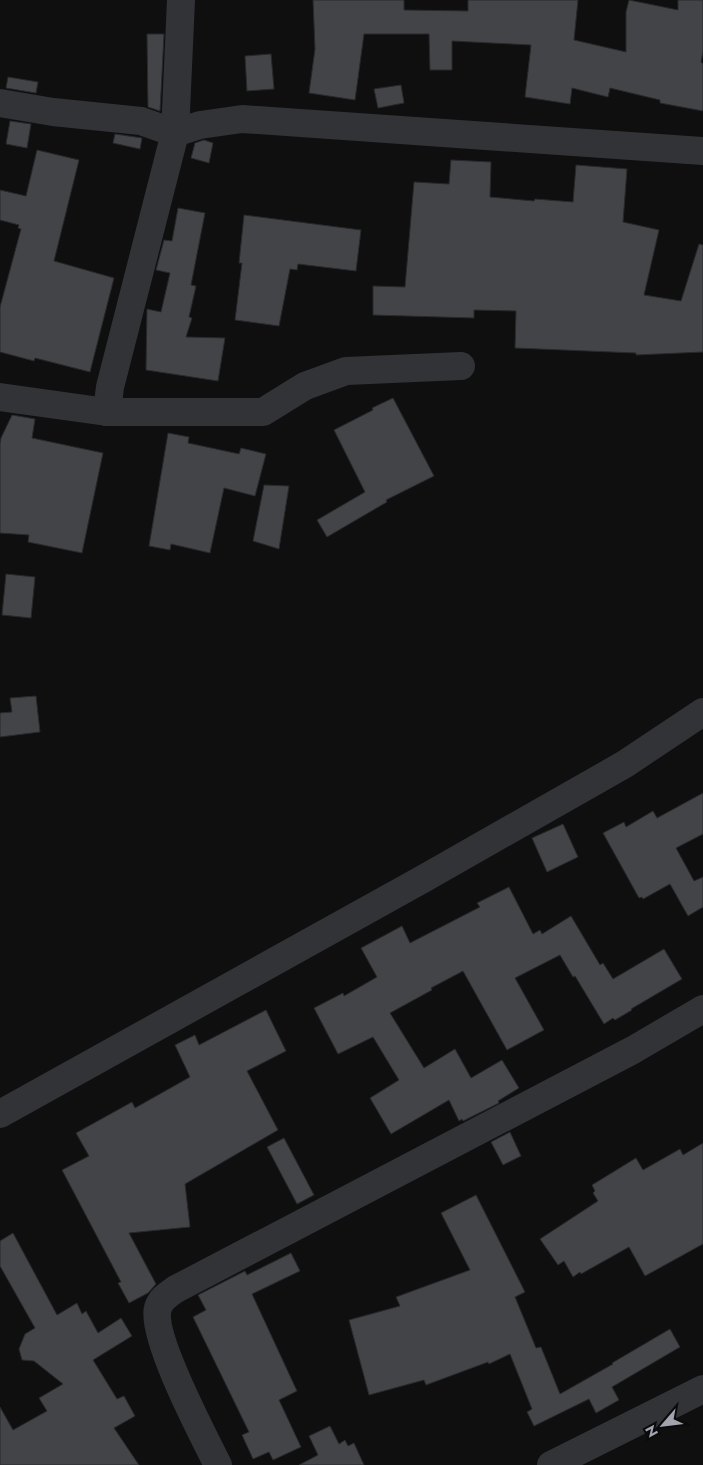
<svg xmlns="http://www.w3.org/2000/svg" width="703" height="1465" viewBox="0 0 703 1465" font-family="Jost,sans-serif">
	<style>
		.building { fill: #434448; stroke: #29292c }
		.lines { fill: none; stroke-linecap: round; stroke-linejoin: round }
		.minor { stroke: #323337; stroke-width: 28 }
	</style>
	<rect width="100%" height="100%" fill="#0f0f10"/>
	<!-- building -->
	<g class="building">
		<path d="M 313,0 L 404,0 L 404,10 L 468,11 L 468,0 L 578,0 L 574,40 L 626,52 L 626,12 L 629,0 L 678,10 L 678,0 L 703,0 L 703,51 L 701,62 L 703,64 L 703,111 L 660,103 L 660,100 L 610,88 L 608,97 L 572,88 L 570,104 L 525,97 L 531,45 L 452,41 L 452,70 L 430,70 L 429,34 L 364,34 L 355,100 L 309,93 L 315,49 Z"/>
		<path d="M 147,34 L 164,34 L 160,111 L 148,107 Z"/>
		<path d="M 271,54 L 274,89 L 247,91 L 245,56 Z"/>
		<path d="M 8,77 L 38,82 L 36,93 L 6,88 Z"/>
		<path d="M 401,85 L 404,103 L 378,108 L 374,89 Z"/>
		<path d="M 10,121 L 31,124 L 27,148 L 6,144 Z"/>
		<path d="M 115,134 L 142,138 L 140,149 L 113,143 Z"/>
		<path d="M 204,140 L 213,143 L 209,163 L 191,158 L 195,143 Z"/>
		<path d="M 37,150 L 79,160 L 54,261 L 114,278 L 90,372 L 35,358 L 34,361 L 0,352 L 0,307 L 21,229 L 18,228 L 19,225 L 0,220 L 0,190 L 26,196 Z"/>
		<path d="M 451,160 L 491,162 L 490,197 L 534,201 L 535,199 L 573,202 L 576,165 L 627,169 L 623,222 L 659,230 L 644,295 L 681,301 L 699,244 L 703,245 L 703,352 L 636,355 L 636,353 L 515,348 L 516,311 L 474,310 L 474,318 L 373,315 L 373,286 L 405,287 L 414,182 L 449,184 Z"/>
		<path d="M 178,208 L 205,213 L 191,285 L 196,286 L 189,317 L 192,318 L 186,337 L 225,338 L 218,381 L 146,370 L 147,309 L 161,312 L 170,273 L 156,270 L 164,240 L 172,241 Z"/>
		<path d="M 244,215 L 361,230 L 356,271 L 298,264 L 297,270 L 290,269 L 279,326 L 235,320 L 242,263 L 239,263 Z"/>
		<path d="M 393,398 L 434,476 L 386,500 L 387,502 L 327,537 L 317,520 L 365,492 L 334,430 L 373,410 L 372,408 Z"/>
		<path d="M 12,415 L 35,419 L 32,438 L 103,453 L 82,553 L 28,542 L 29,535 L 0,533 L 0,444 L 1,438 Z"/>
		<path d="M 168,433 L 189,437 L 188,443 L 239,454 L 241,448 L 266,454 L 255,496 L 224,488 L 210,553 L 171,544 L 170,550 L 149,546 Z"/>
		<path d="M 264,485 L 289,486 L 279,549 L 253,541 Z"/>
		<path d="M 6,574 L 35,577 L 31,618 L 2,615 Z"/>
		<path d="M 36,696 L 40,732 L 0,737 L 0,713 L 12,712 L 10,698 Z"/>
		<path d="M 703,793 L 703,834 L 676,848 L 694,881 L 703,877 L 703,907 L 688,916 L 670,884 L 643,899 L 642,897 L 639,898 L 603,833 L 624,822 L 626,827 L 653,811 L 657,818 Z"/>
		<path d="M 563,824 L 578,857 L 547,872 L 532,838 Z"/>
		<path d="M 509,887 L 533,934 L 540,930 L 542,934 L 571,916 L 600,965 L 603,963 L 613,979 L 664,949 L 682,979 L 631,1009 L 632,1010 L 615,1020 L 613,1018 L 604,1024 L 575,976 L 573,977 L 560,955 L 515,978 L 544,1030 L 507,1050 L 463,971 L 431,988 L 432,990 L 390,1013 L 424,1068 L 455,1049 L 471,1078 L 502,1060 L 519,1088 L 498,1101 L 499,1103 L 463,1121 L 462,1119 L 459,1121 L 449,1100 L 391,1134 L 370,1098 L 399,1080 L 373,1037 L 338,1054 L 314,1008 L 343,993 L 344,996 L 377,977 L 361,948 L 402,926 L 410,943 L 480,907 L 477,903 Z"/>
		<path d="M 266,1010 L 286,1051 L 247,1071 L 278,1130 L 185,1184 L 190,1227 L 129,1233 L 156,1284 L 148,1293 L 129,1303 L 118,1283 L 121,1282 L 62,1170 L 89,1156 L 76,1133 L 132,1102 L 135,1108 L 190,1077 L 175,1045 L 195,1035 L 199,1045 Z"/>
		<path d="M 510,1132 L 521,1156 L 503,1165 L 491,1142 Z"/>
		<path d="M 284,1138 L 314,1195 L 297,1204 L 267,1147 Z"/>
		<path d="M 703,1143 L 703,1244 L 645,1276 L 629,1247 L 581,1274 L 580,1272 L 573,1277 L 564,1261 L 558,1265 L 540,1239 L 598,1201 L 593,1193 L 595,1191 L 592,1185 L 636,1158 L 643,1170 L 680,1149 L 683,1155 Z"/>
		<path d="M 476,1195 L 525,1292 L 515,1297 L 536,1348 L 541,1347 L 560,1394 L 613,1364 L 612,1363 L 670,1329 L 680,1347 L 612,1387 L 619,1400 L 596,1413 L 589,1399 L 534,1426 L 527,1412 L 532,1409 L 510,1354 L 489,1364 L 488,1362 L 426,1385 L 424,1380 L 369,1395 L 349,1320 L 400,1306 L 396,1297 L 470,1270 L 441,1213 Z"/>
		<path d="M 13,1233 L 57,1315 L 77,1303 L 82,1314 L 86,1311 L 98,1333 L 121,1318 L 132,1336 L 93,1360 L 117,1399 L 124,1396 L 135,1416 L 114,1428 L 139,1465 L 0,1465 L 0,1407 L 13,1430 L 47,1411 L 39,1398 L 63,1384 L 34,1361 L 22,1360 L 19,1349 L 25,1334 L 35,1328 L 0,1266 L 0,1241 Z"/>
		<path d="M 291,1253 L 300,1271 L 252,1294 L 297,1391 L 279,1400 L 301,1447 L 273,1460 L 269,1452 L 253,1459 L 242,1435 L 249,1432 L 193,1317 L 206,1310 L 198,1295 L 245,1271 L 247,1275 Z"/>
		<path d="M 330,1426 L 339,1444 L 345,1440 L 348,1446 L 354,1443 L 364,1465 L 299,1465 L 318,1455 L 309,1436 Z"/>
	</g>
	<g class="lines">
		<!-- minor -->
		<g class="minor">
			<path d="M 0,103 L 53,112 L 141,121 L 175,133 L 200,125 L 242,119 L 703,151"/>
			<path d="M 0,397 L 107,412 L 263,412 L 305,386 L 346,371 L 461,366"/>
			<path d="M 107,412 L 110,387 L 175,133 L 181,0"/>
			<path d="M 0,1114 L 423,879 L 625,764 L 703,712"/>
			<path d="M 218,1465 C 204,1437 150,1335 158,1308 C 161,1298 169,1294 176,1289 L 633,1050 L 703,1009"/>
			<path d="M 551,1465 L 703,1389"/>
		</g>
	</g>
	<!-- north arrow -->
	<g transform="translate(663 1425) rotate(242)" stroke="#0a0a0b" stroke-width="4" paint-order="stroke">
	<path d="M0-4L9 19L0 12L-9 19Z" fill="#a1a4b0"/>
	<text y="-8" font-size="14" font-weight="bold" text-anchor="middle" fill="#a1a4b0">N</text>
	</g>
</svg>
